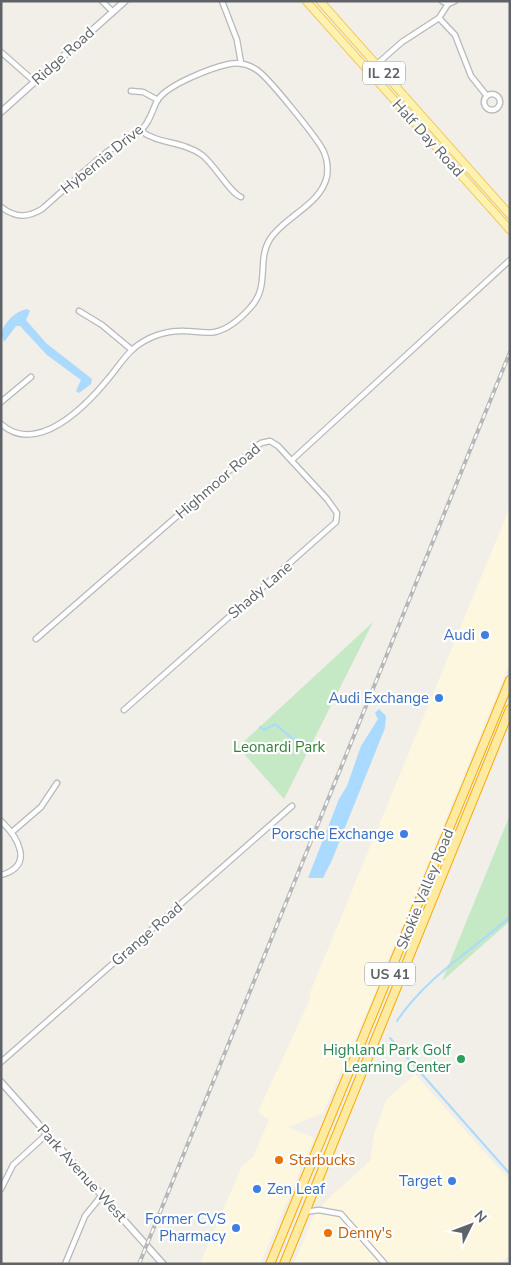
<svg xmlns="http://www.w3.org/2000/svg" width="511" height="1265" viewBox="0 0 511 1265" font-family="'Nunito Sans',sans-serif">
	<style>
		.commercial { fill: #fef7e0 }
		.green { fill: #c5e8c5 }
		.water { fill: #aadaff }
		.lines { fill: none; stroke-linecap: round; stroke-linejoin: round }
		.stream { stroke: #aadaff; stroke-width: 2 }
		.minor-casing { stroke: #b5b8bc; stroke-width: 7 }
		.tertiary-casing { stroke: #b5b8bc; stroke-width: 8 }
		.primary-casing { stroke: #f2c960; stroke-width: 9 }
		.trunk-casing { stroke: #f9ab00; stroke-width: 10 }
		.minor { stroke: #fff; stroke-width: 4.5 }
		.tertiary { stroke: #fff; stroke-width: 5.5 }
		.primary { stroke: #fff2af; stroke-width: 7 }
		.trunk { stroke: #feeaa1; stroke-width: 8 }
		.rail-casing { stroke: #b6b7b8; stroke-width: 4 }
		.rail { stroke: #fff; stroke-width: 2; stroke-dasharray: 5.5; stroke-linecap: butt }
		.shop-dot { fill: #3f7fe0; stroke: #fff; stroke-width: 2 }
		.leisure-dot { fill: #2e9e5b; stroke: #fff; stroke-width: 2 }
		.food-dot { fill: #e8710a; stroke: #fff; stroke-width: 2 }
		.labels { text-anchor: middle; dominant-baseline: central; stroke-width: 4.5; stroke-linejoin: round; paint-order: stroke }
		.shield { fill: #fff; stroke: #8f9295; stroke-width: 1 }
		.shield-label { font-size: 14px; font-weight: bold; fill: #5f6368 }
		.street-label { font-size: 15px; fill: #5f6368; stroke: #fff }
		.shop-label { font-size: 15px; fill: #366cbe; stroke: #fff; text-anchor: end }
		.park-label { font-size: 15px; fill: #348238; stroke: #fff }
		.leisure-label { font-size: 15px; fill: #27864d; stroke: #fff; text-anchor: end }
		.food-label { font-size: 15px; fill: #c56008; stroke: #fff; text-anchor: start }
	</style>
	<rect width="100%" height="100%" fill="#f1efe8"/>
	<!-- commercial -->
	<g class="commercial">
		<path d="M 510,507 L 510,662 L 364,1019 L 323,1113 L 288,1127 L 314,1138 L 260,1264 L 200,1264 L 242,1166 L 253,1157 L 269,1120 L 258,1112 L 311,997 L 309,995 Z"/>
		<path d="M 415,1074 L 510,1181 L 510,1254 L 500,1264 L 294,1264 L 314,1215 L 331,1196 L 370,1161 L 374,1135 L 386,1100 Z"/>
	</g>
	<!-- green -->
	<g class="green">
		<path d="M 373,622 L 284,799 L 238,747 Z"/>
		<path d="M 510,815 L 510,921 L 442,981 Z"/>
	</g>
	<!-- water -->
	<g class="water">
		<path d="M 27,309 L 30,311 L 26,320 L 46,343 L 92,379 L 91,384 L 79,393 L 76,391 L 81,380 L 47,355 L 20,326 L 16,326 L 4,342 L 1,333 C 6,321 14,312 27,309 Z"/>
		<path d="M 379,709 L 386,716 L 385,728 L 332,860 L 323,878 L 308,878 L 339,799 L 347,786 L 361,746 L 378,719 L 375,713 Z"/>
	</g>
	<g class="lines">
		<!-- stream -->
		<g class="stream">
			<path d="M 260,727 L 264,730 L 275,724 L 293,739 L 318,744 L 321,749 L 326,752"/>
			<path d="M 397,1021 C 425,978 471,951 510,917"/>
			<path d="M 390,1038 L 510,1174"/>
		</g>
		<defs>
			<g id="minor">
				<path d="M 102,1 L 113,12"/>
				<path d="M 222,1 L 237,40 L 241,63"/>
				<path d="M 442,1 L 448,4 L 455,1"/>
				<path d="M 439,18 L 455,35 L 471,76 L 487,96"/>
				<path d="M 1,52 L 35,82"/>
				<path d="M 368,72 L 402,42 L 439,18 L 448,4"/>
				<path d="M 131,91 L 143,92 L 158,100"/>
				<circle cx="492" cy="102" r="8"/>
				<path d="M 141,131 C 158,144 183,141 202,155 C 215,165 230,193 241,197"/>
				<path d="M 1,207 C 16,218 27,218 42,209 C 64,190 85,170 107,152 C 117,144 131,140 140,131 C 149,124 152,111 157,101 C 166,85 211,68 229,64 C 239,62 248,64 257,70 C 269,78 316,137 323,150 C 327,158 328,168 327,176 C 321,205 285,216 270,239 C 256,261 271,286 250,308 C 241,318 229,329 215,332 C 204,334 195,331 185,331 C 166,330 147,337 133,349 C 123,358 116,370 108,379 C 85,407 37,456 1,424"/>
				<path d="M 79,311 L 102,325 L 132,350"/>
				<path d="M 1,402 L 31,377"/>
				<path d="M 292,460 L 510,260"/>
				<path d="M 36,639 L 261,443 L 270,441 L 278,446 L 327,499 L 337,513 L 336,522 L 124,710"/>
				<path d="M 1,821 C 18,837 35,866 1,875"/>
				<path d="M 12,832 L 41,807 L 57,783"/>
				<path d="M 1,1062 L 292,806"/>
				<path d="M 1,1189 L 13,1165 L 47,1134"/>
				<path d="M 305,1212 L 319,1210 L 341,1214 L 385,1264"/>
				<path d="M 65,1264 L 85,1216 L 102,1195"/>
			</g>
			<g id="tertiary">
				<path d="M 1,112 L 125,1"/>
				<path d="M 1,1082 L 163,1264"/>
			</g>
			<g id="primary">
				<path d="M 306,1 L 510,230"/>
				<path d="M 320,1 L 510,215"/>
			</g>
			<g id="trunk">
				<path d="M 270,1264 L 510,680"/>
				<path d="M 284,1264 L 510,709"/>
			</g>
		</defs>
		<!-- minor casing -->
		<use href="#minor" class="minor-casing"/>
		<!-- tertiary casing -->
		<use href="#tertiary" class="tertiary-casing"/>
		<!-- primary casing -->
		<use href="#primary" class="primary-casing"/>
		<!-- trunk casing -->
		<use href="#trunk" class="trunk-casing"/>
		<!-- minor -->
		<use href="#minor" class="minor"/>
		<!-- tertiary -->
		<use href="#tertiary" class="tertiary"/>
		<!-- primary -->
		<use href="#primary" class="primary"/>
		<!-- trunk -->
		<use href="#trunk" class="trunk"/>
		<defs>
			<path id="rail" d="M 139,1264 L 510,352"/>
		</defs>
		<!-- rail casing -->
		<use href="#rail" class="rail-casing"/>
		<!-- rail -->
		<use href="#rail" class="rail"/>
	</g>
	<!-- markers -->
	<g class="shop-dot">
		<circle cx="485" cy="635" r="5"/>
		<circle cx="439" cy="698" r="5"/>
		<circle cx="404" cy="834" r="5"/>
		<circle cx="452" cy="1181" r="5"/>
		<circle cx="257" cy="1189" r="5"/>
		<circle cx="236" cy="1228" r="5"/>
	</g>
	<circle class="leisure-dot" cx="461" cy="1059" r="5"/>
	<g class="food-dot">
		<circle cx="279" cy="1160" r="5"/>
		<circle cx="328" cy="1233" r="5"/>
	</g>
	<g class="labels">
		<!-- shield labels -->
		<g class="shield">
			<rect x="363" y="61.5" width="42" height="23" rx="4"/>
			<rect x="365" y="962.5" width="50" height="23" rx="4"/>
		</g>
		<g class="shield-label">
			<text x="384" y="73">IL 22</text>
			<text x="390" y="974">US 41</text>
		</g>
		<!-- street labels -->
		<g class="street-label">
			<text transform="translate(63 56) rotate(-42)">Ridge Road</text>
			<text transform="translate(428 138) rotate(48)">Half Day Road</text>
			<text transform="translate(102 159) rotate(-39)">Hybernia Drive</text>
			<text transform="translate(218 481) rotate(-41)">Highmoor Road</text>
			<text transform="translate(260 590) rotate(-41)">Shady Lane</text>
			<text transform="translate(425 889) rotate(-68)">Skokie Valley Road</text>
			<text transform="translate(147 934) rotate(-41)">Grange Road</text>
			<text transform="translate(82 1173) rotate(48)">Park Avenue West</text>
		</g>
		<!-- shop labels -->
		<g class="shop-label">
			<text x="475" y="635">Audi</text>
			<text x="429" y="698">Audi Exchange</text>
			<text x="394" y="834">Porsche Exchange</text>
			<text x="442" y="1181">Target</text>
			<text x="267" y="1189" text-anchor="start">Zen Leaf</text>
			<text x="226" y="1219">Former CVS<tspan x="226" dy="17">Pharmacy</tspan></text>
		</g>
		<!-- park labels -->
		<g class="park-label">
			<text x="279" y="747">Leonardi Park</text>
		</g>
		<!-- leisure labels -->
		<g class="leisure-label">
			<text x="451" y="1050">Highland Park Golf<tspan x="451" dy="17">Learning Center</tspan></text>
		</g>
		<!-- food labels -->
		<g class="food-label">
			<text x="289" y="1160">Starbucks</text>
			<text x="338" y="1233">Denny's</text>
		</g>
	</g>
	<!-- border -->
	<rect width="511" height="1265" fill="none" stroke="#5f6368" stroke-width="5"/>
	<!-- north arrow -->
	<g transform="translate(471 1225) rotate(48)" stroke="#ffffff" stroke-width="4" paint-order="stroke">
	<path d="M0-4L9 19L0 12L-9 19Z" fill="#5f6368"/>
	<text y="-8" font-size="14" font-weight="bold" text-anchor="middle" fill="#5f6368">N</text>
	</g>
</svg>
